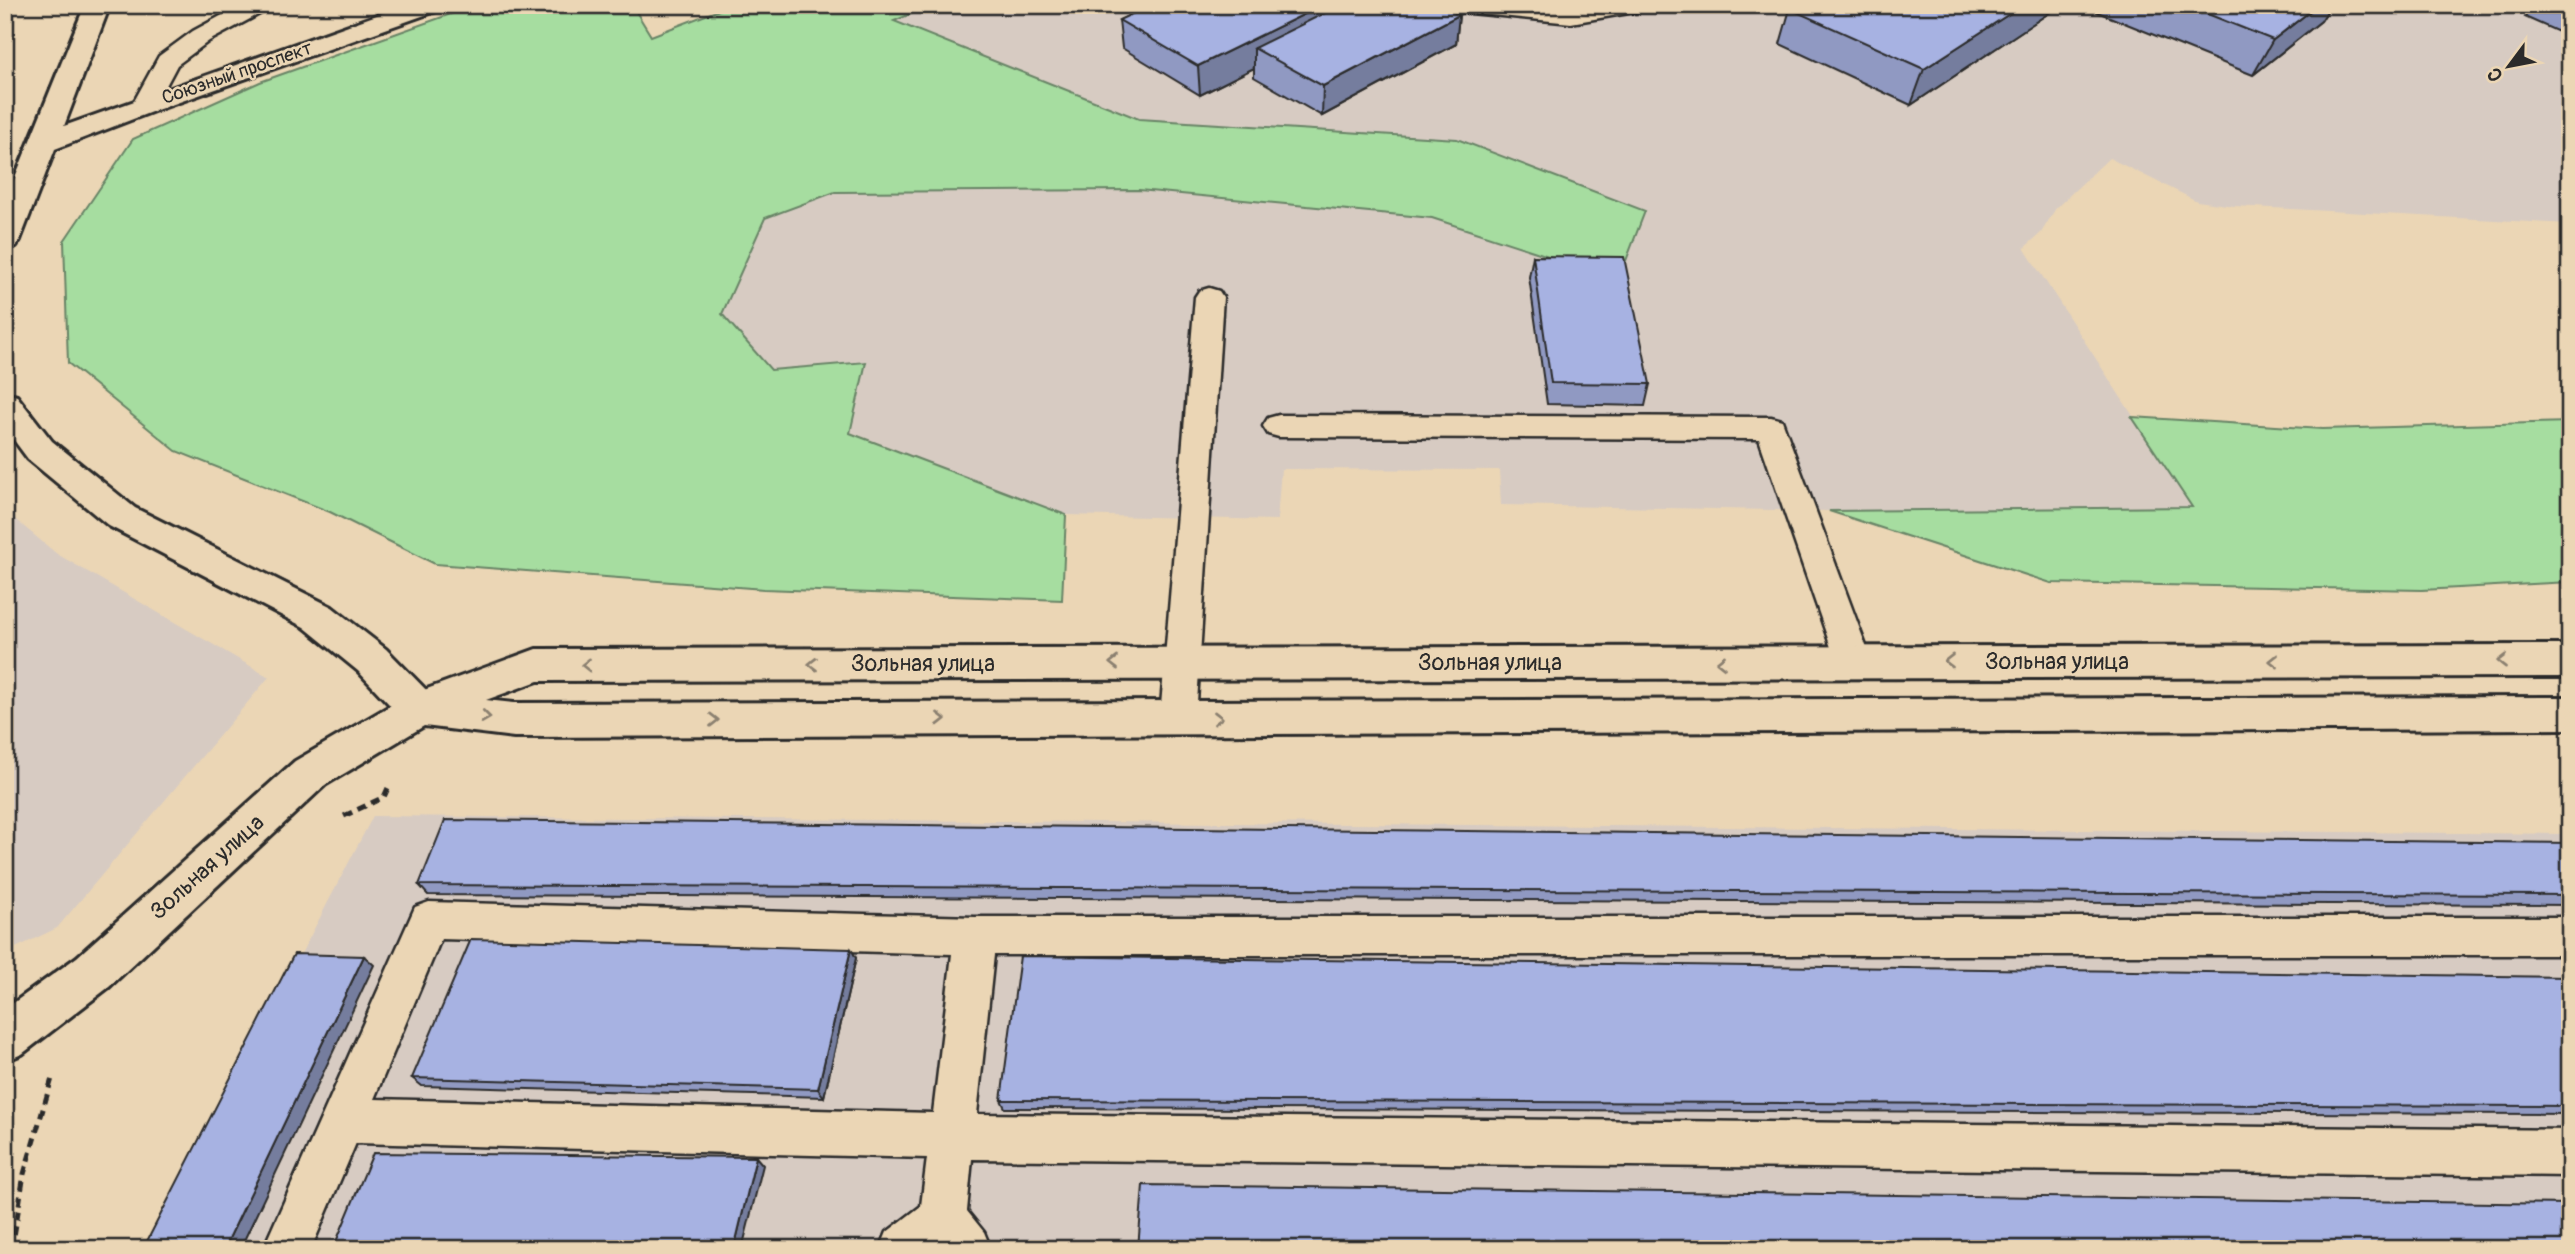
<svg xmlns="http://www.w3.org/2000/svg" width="2575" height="1254" viewBox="0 0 2575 1254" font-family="Pangolin,sans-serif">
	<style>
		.built { fill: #d7cbc2 }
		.green { fill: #a6dda0; stroke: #688466; stroke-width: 2 }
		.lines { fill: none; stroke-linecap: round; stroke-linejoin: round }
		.service-casing { stroke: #2b2b2b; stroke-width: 5 }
		.minor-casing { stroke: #2b2b2b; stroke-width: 6 }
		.tertiary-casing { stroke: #2b2b2b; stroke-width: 6 }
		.path { stroke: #2b2b2b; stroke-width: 5; stroke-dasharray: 9 6; stroke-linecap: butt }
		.service { fill: #ebd6b5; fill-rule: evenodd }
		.minor { fill: #ebd6b5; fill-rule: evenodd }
		.tertiary { fill: #ebd6b5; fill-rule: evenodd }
		.wall { fill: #9099c2; stroke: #2b2b2b; stroke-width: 2 }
		.shaded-wall { fill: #757d9e; stroke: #2b2b2b; stroke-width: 2 }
		.building { fill: #a7b2e2; stroke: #2b2b2b; stroke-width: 2 }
		.oneway { stroke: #8b8070 }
		.labels { text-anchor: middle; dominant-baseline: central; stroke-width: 5; stroke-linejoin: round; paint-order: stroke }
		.far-street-label { font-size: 19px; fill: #2b2b2b; stroke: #ebd6b5 }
		.street-label { font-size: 23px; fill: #2b2b2b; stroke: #ebd6b5 }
	</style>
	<rect width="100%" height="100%" fill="#ebd6b5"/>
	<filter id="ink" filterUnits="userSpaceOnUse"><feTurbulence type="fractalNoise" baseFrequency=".0143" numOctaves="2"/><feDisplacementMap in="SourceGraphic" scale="14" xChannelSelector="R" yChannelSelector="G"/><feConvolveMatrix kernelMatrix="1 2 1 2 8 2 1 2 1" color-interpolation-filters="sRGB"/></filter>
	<g filter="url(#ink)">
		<!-- built -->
		<g class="built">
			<path d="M 876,5 L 2570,5 L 2570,224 L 2234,206 L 2197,201 L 2109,158 L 2056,208 L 2041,233 L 2024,248 L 2192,507 L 1829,511 L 1501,505 L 1499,470 L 1281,469 L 1277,520 L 1066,515 L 850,432 L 865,362 L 771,370 L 722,313 L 765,218 L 834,192 L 1139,190 L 1432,218 L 1619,278 L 1645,211 L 1457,139 L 1139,119 L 893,20 Z"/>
			<path d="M 5,511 L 57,554 L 269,677 L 57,928 L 5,953 Z"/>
			<path d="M 373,816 L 2570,834 L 2570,1249 L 147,1249 Z"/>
		</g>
		<!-- green -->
		<g class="green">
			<path d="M 476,5 L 632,5 L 651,36 L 732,5 L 932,5 L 894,21 L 1139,119 L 1457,139 L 1645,211 L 1619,279 L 1432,218 L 1139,190 L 835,192 L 765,218 L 722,314 L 771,370 L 866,362 L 850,433 L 1066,515 L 1062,600 L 764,589 L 435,564 L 330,512 L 176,451 L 68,363 L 64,241 L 133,139 L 260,82 Z"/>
			<path d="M 2132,417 L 2323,429 L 2570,422 L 2570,582 L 2422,590 L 2051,583 L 1829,511 L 2192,507 Z"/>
		</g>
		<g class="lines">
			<defs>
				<g id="service">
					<path d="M 241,5 L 270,5 L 267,10 L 209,41 L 177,65 L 153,110 L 144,112 L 135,110 L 132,105 L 159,56 L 193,31 Z"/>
					<path d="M 1449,5 L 1532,5 L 1571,9 L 1594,5 L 1646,5 L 1643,10 L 1635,12 L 1571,23 L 1460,12 L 1452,10 Z"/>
					<path d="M 1209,288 L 1219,291 L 1223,297 L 1196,718 L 1191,729 L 1178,733 L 1165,729 L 1160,718 L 1195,297 L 1199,291 Z"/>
					<path d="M 1279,415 L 1771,417 L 1782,420 L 1872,662 L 1867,672 L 1854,676 L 1841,672 L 1836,662 L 1759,439 L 1279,437 L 1268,434 L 1263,426 L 1268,418 Z"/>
					<path d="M 429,902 L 975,917 L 2570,917 L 2570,955 L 994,955 L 977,1114 L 2570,1130 L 2570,1176 L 972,1159 L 967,1211 L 984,1232 L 991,1249 L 880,1249 L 887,1232 L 921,1206 L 927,1158 L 356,1143 L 311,1249 L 263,1249 L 415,907 ZM 441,939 L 952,954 L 933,1113 L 374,1099 Z"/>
				</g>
				<g id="minor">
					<path d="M 85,5 L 110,5 L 64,126 L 405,5 L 442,5 L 439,10 L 154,111 L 55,149 L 20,240 L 16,246 L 5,249 L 5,202 Z"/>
					<path d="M 5,393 L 17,396 L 52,441 L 135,508 L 332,607 L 386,649 L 433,697 L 439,709 L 433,721 L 419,725 L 405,721 L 358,671 L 304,627 L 109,526 L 28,459 L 5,428 Z"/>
				</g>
				<path id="tertiary" d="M 2570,645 L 2570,677 L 538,681 L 486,700 L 514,703 L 2570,697 L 2570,729 L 514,737 L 424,726 L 325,785 L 109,987 L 22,1054 L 5,1061 L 5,1009 L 77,957 L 295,761 L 405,697 L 536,649 Z"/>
			</defs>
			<!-- service casing -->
			<use href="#service" class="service-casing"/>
			<!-- minor casing -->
			<use href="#minor" class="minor-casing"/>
			<!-- tertiary casing -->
			<use href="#tertiary" class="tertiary-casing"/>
			<!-- path -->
			<g class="path">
				<path d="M 344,816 L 384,797 L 388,788"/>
				<path d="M 12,1249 L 24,1174 L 53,1075"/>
			</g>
			<!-- service -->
			<use href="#service" class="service"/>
			<!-- minor -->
			<use href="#minor" class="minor"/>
			<!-- tertiary -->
			<use href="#tertiary" class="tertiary"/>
		</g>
		<!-- wall -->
		<g class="wall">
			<path d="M 1151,5 L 1335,5 L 1335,8 L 1459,15 L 1456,44 L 1322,116 L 1254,77 L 1254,68 L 1200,95 L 1122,48 L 1119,20 Z"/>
			<path d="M 2061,5 L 1911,105 L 1780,44 L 1790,9 Z"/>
			<path d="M 2080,5 L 2331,5 L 2321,21 L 2253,75 Z"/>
			<path d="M 2534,5 L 2570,5 L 2570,37 L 2525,17 Z"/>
			<path d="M 1533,256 L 1650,384 L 1645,406 L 1547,404 L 1529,277 Z"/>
			<path d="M 2570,843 L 2570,905 L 428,895 L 419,885 Z"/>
			<path d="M 851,949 L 856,958 L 824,1097 L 422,1086 L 412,1078 Z"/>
			<path d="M 2570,977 L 2570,1114 L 1005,1108 L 1001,1100 Z"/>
		</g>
		<!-- shaded-wall -->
		<g class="shaded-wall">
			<path d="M 1323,5 L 1335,5 L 1335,28 L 1254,48 L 1254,68 L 1200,95 L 1198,66 Z"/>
			<path d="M 2023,5 L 2061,5 L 1911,105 L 1924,69 Z"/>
			<path d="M 2318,5 L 2331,5 L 2321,21 L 2253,75 L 2273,40 Z"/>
			<path d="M 1459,15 L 1456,44 L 1322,116 L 1323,86 Z"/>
			<path d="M 851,949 L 856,958 L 824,1097 L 818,1089 Z"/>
			<path d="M 364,956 L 374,965 L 240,1249 L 224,1249 Z"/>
			<path d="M 756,1157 L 763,1165 L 742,1249 L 734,1249 Z"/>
		</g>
		<!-- building -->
		<g class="building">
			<path d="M 1151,5 L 1323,5 L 1198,66 L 1119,20 Z"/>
			<path d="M 1341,5 L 1439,5 L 1459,15 L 1323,86 L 1254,48 Z"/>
			<path d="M 1797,5 L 2023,5 L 1924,69 L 1790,9 Z"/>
			<path d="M 2185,5 L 2318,5 L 2273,40 Z"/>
			<path d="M 1533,256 L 1624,257 L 1650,384 L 1551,383 Z"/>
			<path d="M 445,820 L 2570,843 L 2570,895 L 419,885 Z"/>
			<path d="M 471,939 L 851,949 L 818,1089 L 412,1078 Z"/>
			<path d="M 294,954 L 364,956 L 224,1249 L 143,1249 Z"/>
			<path d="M 1020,956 L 2570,977 L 2570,1106 L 1001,1100 Z"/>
			<path d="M 373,1153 L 756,1157 L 734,1249 L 333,1249 Z"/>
			<path d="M 1143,1185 L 2570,1204 L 2570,1249 L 1138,1249 Z"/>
		</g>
		<!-- one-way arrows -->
		<defs><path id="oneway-chevron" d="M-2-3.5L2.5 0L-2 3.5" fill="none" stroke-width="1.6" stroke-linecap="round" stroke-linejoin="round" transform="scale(1.75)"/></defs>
		<g class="oneway">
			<use href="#oneway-chevron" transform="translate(1949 661) rotate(180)"/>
			<use href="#oneway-chevron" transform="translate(2274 661) rotate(180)"/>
			<use href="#oneway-chevron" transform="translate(2502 661) rotate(180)"/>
			<use href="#oneway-chevron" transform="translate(1721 662) rotate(180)"/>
			<use href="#oneway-chevron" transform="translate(1114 663) rotate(180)"/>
			<use href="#oneway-chevron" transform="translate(813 664) rotate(180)"/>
			<use href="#oneway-chevron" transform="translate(586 665) rotate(180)"/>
			<use href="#oneway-chevron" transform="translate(486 717) rotate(7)"/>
			<use href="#oneway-chevron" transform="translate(1218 718)"/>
			<use href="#oneway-chevron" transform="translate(941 719)"/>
			<use href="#oneway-chevron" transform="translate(714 720)"/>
		</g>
	</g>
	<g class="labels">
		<!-- far-street labels -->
		<g class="far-street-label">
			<text transform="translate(237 73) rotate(-19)">Союзный проспект</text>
		</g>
		<!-- street labels -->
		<g class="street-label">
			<text x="2057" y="661">Зольная улица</text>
			<text x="1490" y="662">Зольная улица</text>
			<text x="923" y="663">Зольная улица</text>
			<text transform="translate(207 867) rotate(-42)">Зольная улица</text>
		</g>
	</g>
	<!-- margin -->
	<rect width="2575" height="1254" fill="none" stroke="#ebd6b5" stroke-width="28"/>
	<rect x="14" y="14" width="2547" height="1226" fill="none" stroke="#2b2b2b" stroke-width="2.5" filter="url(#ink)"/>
	<!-- north arrow -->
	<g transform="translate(2509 66) rotate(238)" stroke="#ebd6b5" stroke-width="5" paint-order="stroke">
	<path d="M0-5L12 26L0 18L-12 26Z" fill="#2b2b2b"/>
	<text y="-10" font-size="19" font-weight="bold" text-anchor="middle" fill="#2b2b2b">С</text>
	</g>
</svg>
